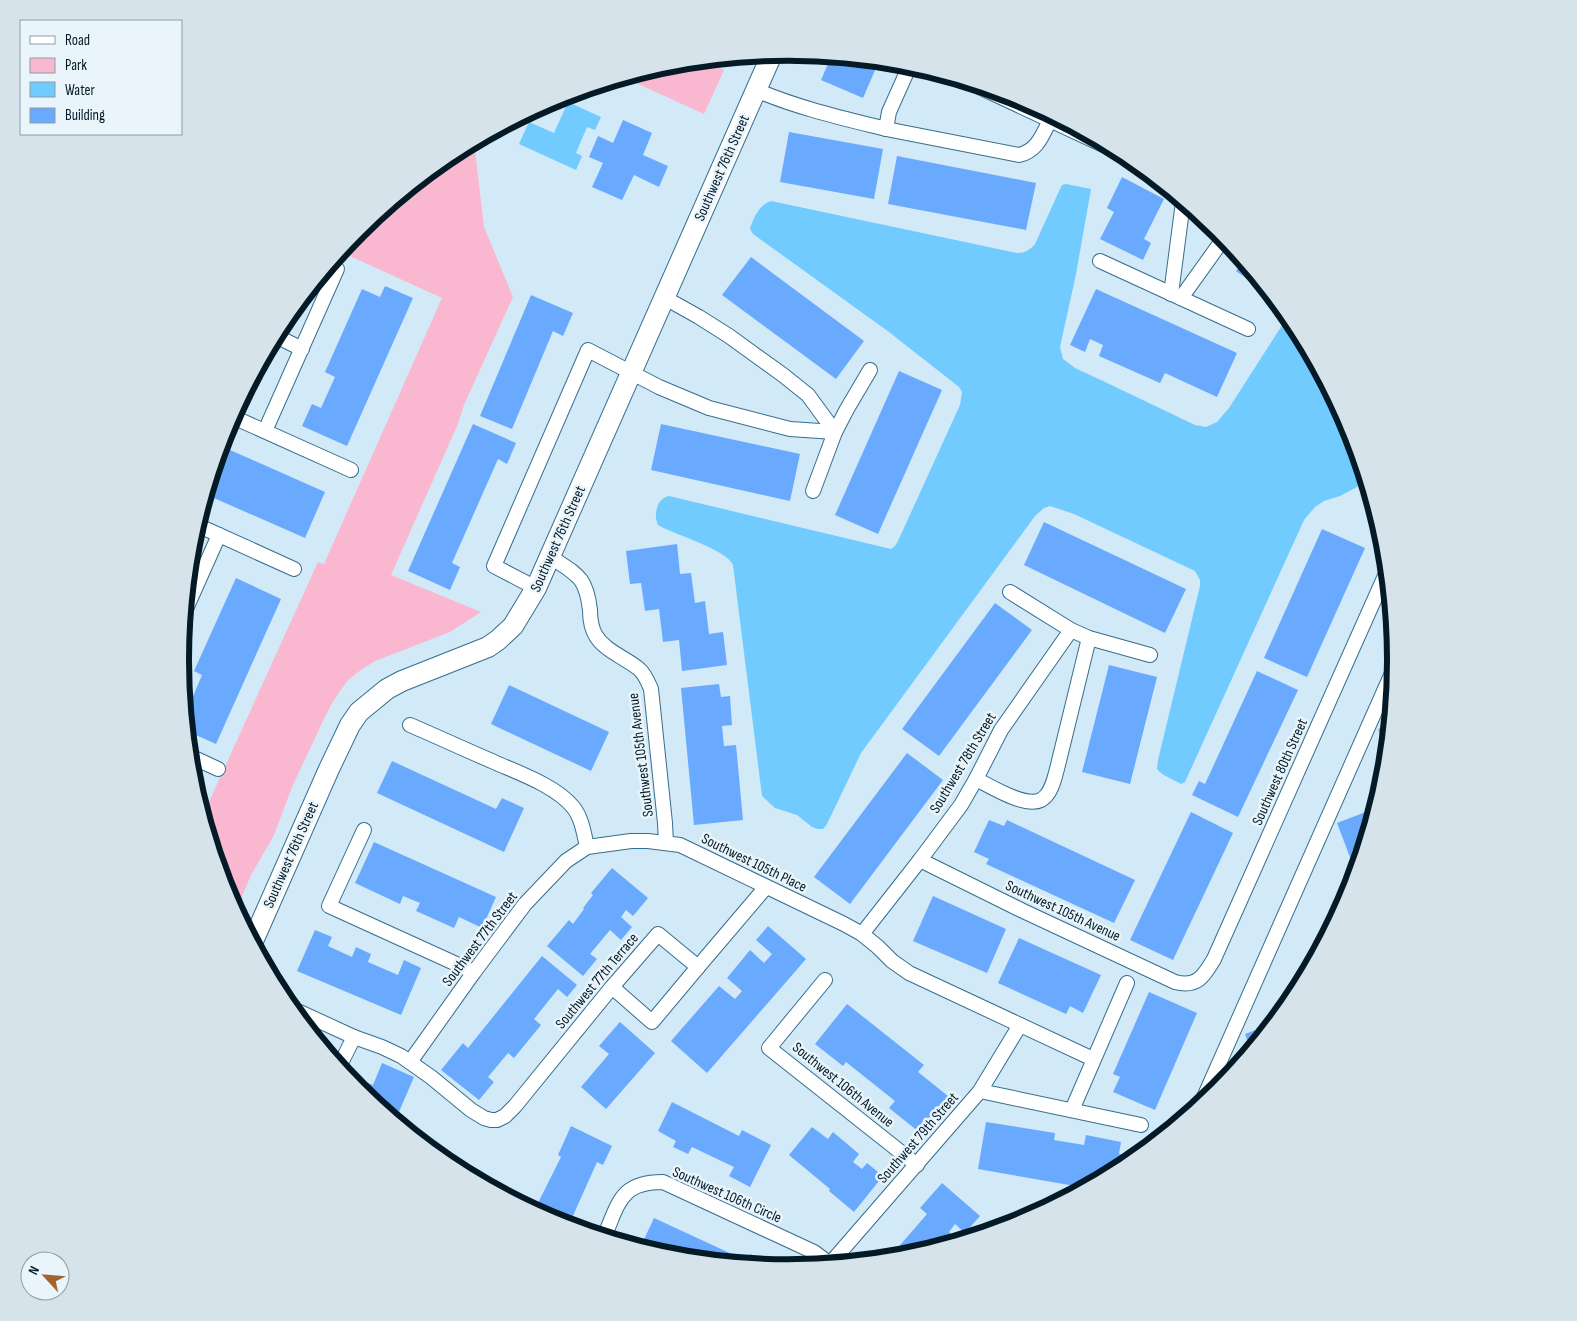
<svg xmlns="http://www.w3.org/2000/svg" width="1577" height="1321" viewBox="0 0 1577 1321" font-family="'Sofia Sans Condensed',sans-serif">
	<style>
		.green { fill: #f9b8cf }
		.water { fill: #71cbff }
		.building { fill: #69aaff }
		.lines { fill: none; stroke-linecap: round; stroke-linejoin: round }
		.street-casing { stroke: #366e8d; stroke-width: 16 }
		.secondary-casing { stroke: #366e8d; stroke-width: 22 }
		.street { stroke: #fff; stroke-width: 14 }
		.secondary { stroke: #fff; stroke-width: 20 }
		.labels { text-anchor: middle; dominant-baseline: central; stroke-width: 5; stroke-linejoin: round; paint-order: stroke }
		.street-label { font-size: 15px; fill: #041b27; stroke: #e9f4fb }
		.rim { fill: none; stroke: #041b27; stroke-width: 6 }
	</style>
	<rect width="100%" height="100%" fill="#d2e9f7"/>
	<!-- green -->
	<g class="green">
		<path d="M 703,61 L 724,70 L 704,114 L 625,78 L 670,64 Z"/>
		<path d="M 474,142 L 484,227 L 513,297 L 464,405 L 457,426 L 391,575 L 481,612 L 450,632 L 375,661 L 358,672 L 347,681 L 332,703 L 323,721 L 292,787 L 274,835 L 251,875 L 236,911 L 227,893 L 203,815 L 318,562 L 324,564 L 442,298 L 341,252 L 359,230 L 451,155 Z"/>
	</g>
	<!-- water -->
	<g class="water">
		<path d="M 568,102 L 601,117 L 595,130 L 587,127 L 576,153 L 582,156 L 576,170 L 519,144 L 529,122 L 554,133 Z"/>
		<path d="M 1066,184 L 1091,189 L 1076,274 L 1060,347 L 1063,359 L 1075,368 L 1103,381 L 1195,425 L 1206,427 L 1217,422 L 1229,408 L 1288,316 L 1294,323 L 1350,428 L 1365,478 L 1357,487 L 1340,496 L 1324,501 L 1315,507 L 1304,520 L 1185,782 L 1181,784 L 1162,774 L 1157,769 L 1158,760 L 1200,586 L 1200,580 L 1195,571 L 1074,514 L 1050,506 L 1044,508 L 1035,516 L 861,753 L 827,824 L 823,829 L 818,829 L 812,827 L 797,815 L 775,808 L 762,796 L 733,565 C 726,549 675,535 658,525 C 653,515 657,498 669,496 L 891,549 L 895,546 L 898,541 L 960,405 L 962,392 L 959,387 L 889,332 L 753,234 L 750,229 C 753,218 760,204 771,201 L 1017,253 C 1025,253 1030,250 1035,244 L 1060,189 L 1062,185 Z"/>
	</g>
	<!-- building -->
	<g class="building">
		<path d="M 831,57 L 879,61 L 863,98 L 821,80 Z"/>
		<path d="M 623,120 L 652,133 L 643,155 L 668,166 L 659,187 L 634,175 L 622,200 L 592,187 L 603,163 L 589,157 L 598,136 L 613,143 Z"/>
		<path d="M 507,125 L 501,138 L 491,133 Z"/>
		<path d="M 789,132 L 883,149 L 874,199 L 780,182 Z"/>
		<path d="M 897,156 L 1036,183 L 1026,230 L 888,204 Z"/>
		<path d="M 1122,177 L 1164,199 L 1144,239 L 1151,243 L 1143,260 L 1100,239 L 1114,212 L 1107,208 Z"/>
		<path d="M 751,257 L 864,341 L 836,379 L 722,295 Z"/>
		<path d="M 1243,261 L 1271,294 L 1270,295 L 1236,271 Z"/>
		<path d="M 385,286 L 413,298 L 347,446 L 302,426 L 312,404 L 321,408 L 335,377 L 325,372 L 362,289 L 380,297 Z"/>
		<path d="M 1096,289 L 1237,353 L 1217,397 L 1165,373 L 1160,383 L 1099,356 L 1103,345 L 1090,339 L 1085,352 L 1070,345 Z"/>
		<path d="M 531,295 L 573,313 L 563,336 L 553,331 L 512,429 L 480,416 Z"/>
		<path d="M 899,371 L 942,390 L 878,534 L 835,515 Z"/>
		<path d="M 473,424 L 516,443 L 507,464 L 498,459 L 452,563 L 460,567 L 450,590 L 408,571 Z"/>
		<path d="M 661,424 L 800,454 L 790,501 L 651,470 Z"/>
		<path d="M 221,446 L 325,492 L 305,538 L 207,495 Z"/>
		<path d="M 1044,522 L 1186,589 L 1165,633 L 1024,565 Z"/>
		<path d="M 1322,529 L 1365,548 L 1307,677 L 1264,658 Z"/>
		<path d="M 677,544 L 680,574 L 691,573 L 695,603 L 705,601 L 709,634 L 723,632 L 727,665 L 682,671 L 679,640 L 663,642 L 659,609 L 645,611 L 641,583 L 630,584 L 626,551 Z"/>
		<path d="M 236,578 L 281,599 L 216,744 L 187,731 L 190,722 L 186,721 L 185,704 L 189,706 L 202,675 L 194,671 Z"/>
		<path d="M 995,603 L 1032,630 L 939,756 L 902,729 Z"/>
		<path d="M 1109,665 L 1157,677 L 1130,784 L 1082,772 Z"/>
		<path d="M 1257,671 L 1298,690 L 1238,817 L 1192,795 L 1199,781 L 1205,784 Z"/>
		<path d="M 719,684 L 721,697 L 730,696 L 732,725 L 722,726 L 724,746 L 736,745 L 743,820 L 694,825 L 681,688 Z"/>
		<path d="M 509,685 L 609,732 L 591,771 L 491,724 Z"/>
		<path d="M 1390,725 L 1387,754 L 1378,729 Z"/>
		<path d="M 907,753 L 943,780 L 850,904 L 814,877 Z"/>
		<path d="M 392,761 L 496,809 L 502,798 L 524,808 L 504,852 L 377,793 Z"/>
		<path d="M 1376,808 L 1375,811 L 1356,873 L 1337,823 Z"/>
		<path d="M 1191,812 L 1233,833 L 1173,960 L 1130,940 Z"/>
		<path d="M 989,820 L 1004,826 L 1007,820 L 1135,880 L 1114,923 L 986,864 L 989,859 L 974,852 Z"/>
		<path d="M 374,842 L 496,897 L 482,928 L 459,917 L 454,928 L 416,911 L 420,903 L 403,896 L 400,904 L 355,883 Z"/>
		<path d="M 612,868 L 648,898 L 633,916 L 626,910 L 621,917 L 632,927 L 621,940 L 610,930 L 590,954 L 597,959 L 583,976 L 547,946 L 569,920 L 573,924 L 584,909 L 583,908 L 593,895 L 591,893 Z"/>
		<path d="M 933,896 L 1006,929 L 987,973 L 913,941 Z"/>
		<path d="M 768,926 L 806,959 L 707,1073 L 671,1041 L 719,986 L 735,999 L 742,991 L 727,978 L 750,950 L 764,963 L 772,954 L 756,940 Z"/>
		<path d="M 315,930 L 332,937 L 328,946 L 352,957 L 356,947 L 371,954 L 368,962 L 398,975 L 404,960 L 421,968 L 401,1015 L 297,971 Z"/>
		<path d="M 1019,938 L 1101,975 L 1083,1013 L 1070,1006 L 1066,1014 L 998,983 Z"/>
		<path d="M 542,956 L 577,985 L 567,997 L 558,989 L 534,1019 L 541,1025 L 514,1058 L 508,1053 L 488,1077 L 494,1082 L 479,1100 L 441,1070 L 463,1043 L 468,1048 Z"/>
		<path d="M 1149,992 L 1197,1013 L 1155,1110 L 1113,1092 L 1120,1077 L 1113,1074 Z"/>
		<path d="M 847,1004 L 924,1065 L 918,1072 L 948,1096 L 919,1132 L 889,1108 L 895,1101 L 846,1062 L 843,1066 L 815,1044 Z"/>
		<path d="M 620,1022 L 655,1053 L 606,1109 L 581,1087 L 609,1054 L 599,1046 Z"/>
		<path d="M 1269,1025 L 1270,1028 L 1251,1051 L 1245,1034 Z"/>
		<path d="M 382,1063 L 414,1077 L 395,1121 L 358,1090 L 363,1081 L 373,1085 Z"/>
		<path d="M 672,1102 L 739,1136 L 742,1130 L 771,1145 L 750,1187 L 729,1176 L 734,1167 L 692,1147 L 688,1154 L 673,1147 L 676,1141 L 658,1131 Z"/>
		<path d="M 986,1122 L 1055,1133 L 1054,1140 L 1084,1145 L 1086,1135 L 1121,1142 L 1119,1154 L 1135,1156 L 1135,1159 L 1126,1166 L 1098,1181 L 1082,1178 L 1081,1187 L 978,1169 Z"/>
		<path d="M 571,1126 L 612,1146 L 603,1165 L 597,1162 L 572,1218 L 580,1222 L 577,1229 L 556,1222 L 534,1211 L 561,1157 L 558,1155 Z"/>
		<path d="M 812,1127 L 828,1139 L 833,1132 L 859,1154 L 853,1162 L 862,1169 L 867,1163 L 883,1176 L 854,1212 L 829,1191 L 830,1189 L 789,1155 Z"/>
		<path d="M 942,1183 L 980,1216 L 965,1233 L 955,1224 L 949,1232 L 956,1239 L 952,1243 L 907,1257 L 888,1259 L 927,1214 L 920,1208 Z"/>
		<path d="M 654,1218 L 747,1261 L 750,1254 L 765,1261 L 763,1266 L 670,1257 L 640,1248 Z"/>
	</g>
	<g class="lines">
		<defs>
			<g id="street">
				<path d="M 975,85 L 1129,157"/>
				<path d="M 756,90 C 798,108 842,118 886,129 L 889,112 L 910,65"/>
				<path d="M 886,129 L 1019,155 C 1037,151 1042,136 1050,120"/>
				<path d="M 1100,261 L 1248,329"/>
				<path d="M 1171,294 L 1183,202"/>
				<path d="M 665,298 L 699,317 L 729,336 L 783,375 L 808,395 L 835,432"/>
				<path d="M 1181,298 L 1224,238"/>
				<path d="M 276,336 L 302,349"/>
				<path d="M 233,417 L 351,470"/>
				<path d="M 265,431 L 337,269"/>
				<path d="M 813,491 L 835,432 L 847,409 L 870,370"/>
				<path d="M 197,525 L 294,569"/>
				<path d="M 551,557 C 577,575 586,576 590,610 C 590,619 591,628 596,636 C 605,651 626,658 639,669 C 645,674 648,682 651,689 L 665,823 L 666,843"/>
				<path d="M 536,588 L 494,566 L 588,350 L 659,387 L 709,408 L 790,429 L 835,432"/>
				<path d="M 1010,592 L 1071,630 L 1089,638 L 1150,655"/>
				<path d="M 185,611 L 219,535"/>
				<path d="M 410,725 C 438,737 466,750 494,762 C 519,773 556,786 573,807 C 582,818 584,834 587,847"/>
				<path d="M 190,756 L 218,769"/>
				<path d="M 976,779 C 990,786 1025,808 1041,800 C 1052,794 1055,776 1058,765 L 1089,638"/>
				<path d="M 364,830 L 329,906 L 474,972"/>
				<path d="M 920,860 L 1021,910 L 1175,982 C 1197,988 1204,976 1214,959 L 1388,569"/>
				<path d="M 862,934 L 920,860 L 961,805 L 976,779 L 1001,730 L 1071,630"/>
				<path d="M 825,980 L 769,1048 L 917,1165"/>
				<path d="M 612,987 L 652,1022 L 698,967"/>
				<path d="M 291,1008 L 354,1037 L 382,1047 L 401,1056 L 431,1077 L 471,1110 L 484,1118 L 491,1120 L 497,1120 L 505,1116 L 515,1106 L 612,987 L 658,934 L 698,967 L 766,887"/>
				<path d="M 410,1062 L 474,972 L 525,904 L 566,861 L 587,847 L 631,841 L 648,841 L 680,845 L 844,924 L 862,934 L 878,947 L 892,961 L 909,973 L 1093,1059"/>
				<path d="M 339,1067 L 354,1037"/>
				<path d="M 980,1091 L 1141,1125"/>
				<path d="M 1201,1104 L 1396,664"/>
				<path d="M 1072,1110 L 1127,983"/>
				<path d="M 604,1237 C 619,1203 620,1182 663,1182 L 814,1252 L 830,1264"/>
				<path d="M 829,1265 L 980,1091 L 1020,1025"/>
			</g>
			<path id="secondary" d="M 253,941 L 329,769 L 350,725 L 359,712 L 387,689 L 402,681 L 488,647 L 498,640 L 513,626 L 536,588 L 772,54"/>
		</defs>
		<!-- street casing -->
		<use href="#street" class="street-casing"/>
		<!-- secondary casing -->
		<use href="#secondary" class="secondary-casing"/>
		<!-- street -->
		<use href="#street" class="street"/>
		<!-- secondary -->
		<use href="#secondary" class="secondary"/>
	</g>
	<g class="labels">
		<!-- street labels -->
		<g class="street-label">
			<text transform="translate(722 168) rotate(-66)">Southwest 76th Street</text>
			<text transform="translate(558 539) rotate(-66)">Southwest 76th Street</text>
			<text transform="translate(641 755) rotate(-97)">Southwest 105th Avenue</text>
			<text transform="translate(963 763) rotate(-59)">Southwest 78th Street</text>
			<text transform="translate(1280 772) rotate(-66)">Southwest 80th Street</text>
			<text transform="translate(291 855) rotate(-66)">Southwest 76th Street</text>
			<text transform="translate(754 863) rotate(26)">Southwest 105th Place</text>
			<text transform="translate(1063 911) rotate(25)">Southwest 105th Avenue</text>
			<text transform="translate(480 939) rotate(-53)">Southwest 77th Street</text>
			<text transform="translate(597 981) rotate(-50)">Southwest 77th Terrace</text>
			<text transform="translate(843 1085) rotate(39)">Southwest 106th Avenue</text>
			<text transform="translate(918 1138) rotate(-49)">Southwest 79th Street</text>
			<text transform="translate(727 1195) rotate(24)">Southwest 106th Circle</text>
		</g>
	</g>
	<!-- crop -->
	<path d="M0 0H1577V1321H0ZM189 660a599 599 0 1 1 1198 0a599 599 0 1 1-1198 0Z" fill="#d7e3ea" fill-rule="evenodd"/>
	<path class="rim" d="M189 660a599 599 0 1 1 1198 0a599 599 0 1 1-1198 0Z"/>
	<!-- legend -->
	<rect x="20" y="20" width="162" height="115" fill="#e9f4fb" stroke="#8d9da6"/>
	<rect x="30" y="36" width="25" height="8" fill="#ffffff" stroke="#8d9da6"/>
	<text x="65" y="45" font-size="15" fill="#041b27">Road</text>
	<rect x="30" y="58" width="25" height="15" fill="#f9b8cf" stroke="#8d9da6"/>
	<text x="65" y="70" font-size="15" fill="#041b27">Park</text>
	<rect x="30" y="82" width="25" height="15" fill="#71cbff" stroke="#8d9da6"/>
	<text x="65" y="95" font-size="15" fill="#041b27">Water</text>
	<rect x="30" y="108" width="25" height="15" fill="#69aaff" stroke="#8d9da6"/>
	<text x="65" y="120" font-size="15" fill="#041b27">Building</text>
	<!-- north arrow -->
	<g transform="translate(45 1276) rotate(296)"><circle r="24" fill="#e9f4fb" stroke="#8d9da6"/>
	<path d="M0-4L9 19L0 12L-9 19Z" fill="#a4622f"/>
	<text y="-8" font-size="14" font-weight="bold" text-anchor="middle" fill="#041b27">N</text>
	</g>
</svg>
